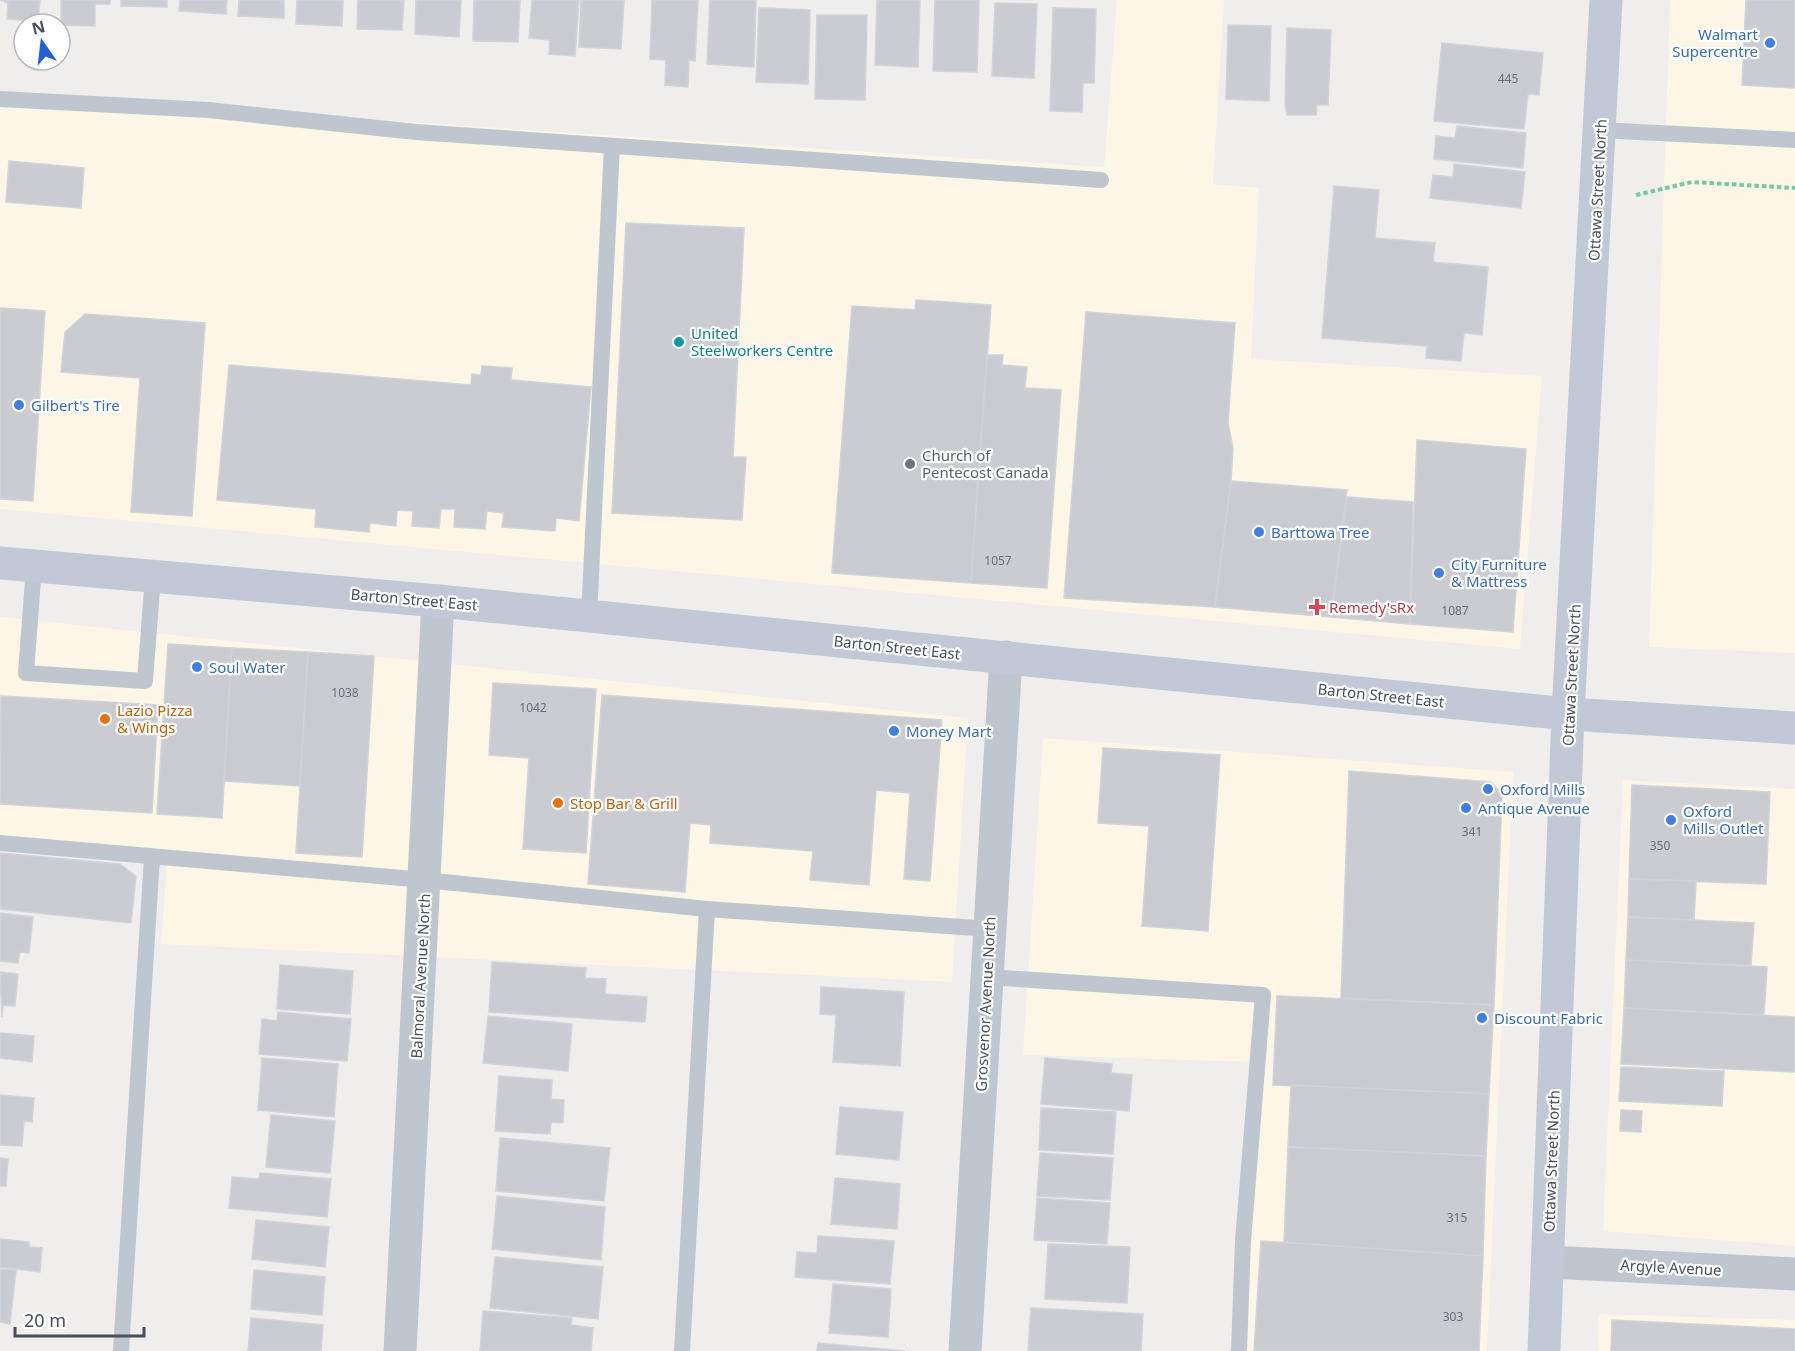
<svg xmlns="http://www.w3.org/2000/svg" width="1795" height="1351" viewBox="0 0 1795 1351" font-family="'Noto Sans',sans-serif">
	<style>
		.commercial { fill: #fbf6e6 }
		.building { fill: #caccd2; stroke: #d1d3d9; stroke-width: 1.5 }
		.lines { fill: none; stroke-linecap: round; stroke-linejoin: round }
		.path { stroke: #76c8a7; stroke-width: 4; stroke-dasharray: 4.5 3; stroke-linecap: butt }
		.service { stroke: #bec6cf; stroke-width: 16 }
		.minor { stroke: #bec6cf; stroke-width: 33 }
		.secondary { stroke: #c0c9d5; stroke-width: 33 }
		.shop-dot { fill: #3f7fe0; stroke: #fff; stroke-width: 2 }
		.culture-dot { fill: #0f9aa8; stroke: #fff; stroke-width: 2 }
		.worship-dot { fill: #6b7280; stroke: #fff; stroke-width: 2 }
		.health-dot { fill: #e0444e; stroke: #fff; stroke-width: 2 }
		.food-dot { fill: #e8710a; stroke: #fff; stroke-width: 2 }
		.labels { text-anchor: middle; dominant-baseline: central; stroke-width: 4.5; stroke-linejoin: round; paint-order: stroke }
		.number-label { font-size: 12px; fill: #676e78 }
		.shop-label { font-size: 15px; fill: #366cbe; stroke: #fff; text-anchor: start }
		.street-label { font-size: 15px; fill: #464f5a; stroke: #fff }
		.culture-label { font-size: 15px; fill: #0d838f; stroke: #fff; text-anchor: start }
		.worship-label { font-size: 15px; fill: #5b616d; stroke: #fff; text-anchor: start }
		.health-label { font-size: 15px; fill: #be3a42; stroke: #fff; text-anchor: start }
		.food-label { font-size: 15px; fill: #c56008; stroke: #fff; text-anchor: start }
	</style>
	<rect width="100%" height="100%" fill="#f0eded"/>
	<!-- commercial -->
	<g class="commercial">
		<path d="M 1117,0 L 1224,0 L 1213,184 L 1259,188 L 1251,359 L 1542,376 L 1520,649 L 0,509 L 0,96 L 1104,167 Z"/>
		<path d="M 1670,0 L 1795,0 L 1795,653 L 1649,647 Z"/>
		<path d="M 0,617 L 968,718 L 952,982 L 161,944 L 167,864 L 0,842 Z"/>
		<path d="M 1043,738 L 1513,772 L 1487,1351 L 1243,1351 L 1255,1062 L 1023,1055 Z"/>
		<path d="M 1623,780 L 1795,789 L 1795,1246 L 1603,1231 Z"/>
		<path d="M 1599,1314 L 1795,1320 L 1795,1351 L 1598,1351 Z"/>
	</g>
	<!-- building -->
	<g class="building">
		<path d="M 0,0 L 40,0 L 38,21 L 7,19 L 8,3 Z"/>
		<path d="M 110,0 L 110,4 L 95,4 L 95,26 L 61,25 L 61,0 Z"/>
		<path d="M 121,0 L 167,0 L 167,7 L 121,6 Z"/>
		<path d="M 180,0 L 227,0 L 226,14 L 179,11 Z"/>
		<path d="M 239,0 L 284,0 L 284,18 L 238,16 Z"/>
		<path d="M 297,0 L 343,0 L 342,26 L 296,24 Z"/>
		<path d="M 358,0 L 404,0 L 402,30 L 357,29 Z"/>
		<path d="M 416,0 L 461,0 L 459,37 L 415,34 Z"/>
		<path d="M 474,0 L 520,0 L 518,42 L 473,41 Z"/>
		<path d="M 532,0 L 579,0 L 575,56 L 549,54 L 550,40 L 529,38 Z"/>
		<path d="M 581,0 L 624,0 L 621,49 L 579,47 Z"/>
		<path d="M 652,0 L 698,0 L 695,61 L 689,60 L 688,87 L 665,85 L 666,60 L 650,59 Z"/>
		<path d="M 710,0 L 756,0 L 754,67 L 707,64 Z"/>
		<path d="M 877,0 L 920,0 L 918,67 L 875,65 Z"/>
		<path d="M 935,0 L 979,0 L 977,72 L 933,71 Z"/>
		<path d="M 1746,0 L 1795,0 L 1795,88 L 1742,85 Z"/>
		<path d="M 995,3 L 1037,4 L 1034,78 L 992,76 Z"/>
		<path d="M 759,8 L 810,10 L 808,84 L 756,82 Z"/>
		<path d="M 1053,8 L 1096,9 L 1094,83 L 1083,83 L 1082,112 L 1050,111 Z"/>
		<path d="M 817,15 L 867,15 L 865,100 L 815,99 Z"/>
		<path d="M 1228,25 L 1271,26 L 1269,101 L 1226,99 Z"/>
		<path d="M 1287,28 L 1331,30 L 1328,105 L 1317,105 L 1316,115 L 1287,115 L 1285,103 Z"/>
		<path d="M 1442,43 L 1543,53 L 1539,95 L 1528,94 L 1524,129 L 1434,121 Z"/>
		<path d="M 1457,126 L 1526,133 L 1523,168 L 1434,159 L 1436,136 L 1455,138 Z"/>
		<path d="M 9,161 L 84,168 L 81,208 L 6,202 Z"/>
		<path d="M 1454,164 L 1525,172 L 1521,208 L 1430,198 L 1433,175 L 1453,177 Z"/>
		<path d="M 1334,186 L 1379,190 L 1375,238 L 1435,243 L 1433,262 L 1488,267 L 1482,335 L 1464,333 L 1461,361 L 1426,358 L 1427,346 L 1322,338 Z"/>
		<path d="M 626,223 L 744,228 L 733,457 L 746,457 L 742,520 L 612,513 Z"/>
		<path d="M 916,300 L 991,305 L 971,583 L 832,573 L 852,306 L 915,310 Z"/>
		<path d="M 0,308 L 45,311 L 33,501 L 0,499 Z"/>
		<path d="M 1086,312 L 1235,323 L 1228,423 L 1233,448 L 1231,481 L 1215,607 L 1064,598 Z"/>
		<path d="M 85,314 L 205,323 L 192,516 L 131,512 L 140,378 L 61,372 L 65,332 Z"/>
		<path d="M 987,355 L 1003,355 L 1002,365 L 1027,367 L 1025,388 L 1061,390 L 1047,588 L 971,583 Z"/>
		<path d="M 229,365 L 471,385 L 472,374 L 481,375 L 482,366 L 512,368 L 511,380 L 591,387 L 579,521 L 556,518 L 555,531 L 502,527 L 504,513 L 487,511 L 485,529 L 454,527 L 455,509 L 441,509 L 439,528 L 412,526 L 413,511 L 397,510 L 396,526 L 370,523 L 369,532 L 315,527 L 316,509 L 217,500 Z"/>
		<path d="M 1417,440 L 1526,449 L 1513,632 L 1410,624 Z"/>
		<path d="M 1231,481 L 1347,490 L 1331,617 L 1215,607 Z"/>
		<path d="M 1347,497 L 1413,502 L 1410,624 L 1331,617 Z"/>
		<path d="M 168,644 L 232,648 L 222,818 L 157,814 Z"/>
		<path d="M 232,648 L 308,652 L 300,786 L 224,781 Z"/>
		<path d="M 308,652 L 374,656 L 362,857 L 296,853 Z"/>
		<path d="M 493,683 L 596,689 L 586,853 L 523,849 L 529,758 L 489,755 Z"/>
		<path d="M 602,695 L 942,720 L 930,881 L 904,879 L 910,793 L 876,790 L 869,885 L 810,880 L 813,851 L 710,843 L 711,825 L 690,823 L 685,892 L 588,884 Z"/>
		<path d="M 1,696 L 158,705 L 152,813 L 0,804 Z"/>
		<path d="M 1103,748 L 1220,755 L 1208,931 L 1142,926 L 1149,826 L 1098,823 Z"/>
		<path d="M 1349,771 L 1491,782 L 1502,794 L 1494,1005 L 1341,998 Z"/>
		<path d="M 1632,785 L 1770,792 L 1766,884 L 1629,879 Z"/>
		<path d="M 0,853 L 120,864 L 136,876 L 131,923 L 0,909 Z"/>
		<path d="M 1629,879 L 1696,881 L 1694,920 L 1628,917 Z"/>
		<path d="M 0,913 L 33,917 L 29,953 L 20,952 L 18,963 L 0,961 Z"/>
		<path d="M 1628,917 L 1754,923 L 1751,966 L 1626,960 Z"/>
		<path d="M 1626,960 L 1767,967 L 1764,1015 L 1624,1008 Z"/>
		<path d="M 492,962 L 586,968 L 585,978 L 606,979 L 605,994 L 647,997 L 645,1022 L 489,1012 Z"/>
		<path d="M 280,965 L 353,971 L 350,1014 L 277,1009 Z"/>
		<path d="M 0,972 L 18,974 L 15,1006 L 3,1005 L 2,1017 Z"/>
		<path d="M 821,987 L 904,992 L 900,1066 L 833,1062 L 836,1015 L 820,1014 Z"/>
		<path d="M 1277,996 L 1494,1005 L 1489,1094 L 1273,1085 Z"/>
		<path d="M 1624,1008 L 1795,1017 L 1795,1072 L 1621,1064 Z"/>
		<path d="M 278,1012 L 351,1019 L 347,1061 L 259,1054 L 262,1019 L 277,1021 Z"/>
		<path d="M 488,1016 L 572,1024 L 568,1071 L 483,1063 Z"/>
		<path d="M 0,1033 L 34,1036 L 32,1062 L 0,1058 Z"/>
		<path d="M 262,1058 L 338,1064 L 334,1117 L 258,1110 Z"/>
		<path d="M 1045,1058 L 1112,1064 L 1111,1073 L 1132,1075 L 1129,1111 L 1041,1104 Z"/>
		<path d="M 1621,1067 L 1724,1071 L 1722,1106 L 1619,1101 Z"/>
		<path d="M 499,1076 L 552,1080 L 551,1099 L 564,1100 L 563,1123 L 551,1122 L 550,1134 L 495,1131 Z"/>
		<path d="M 1291,1085 L 1489,1094 L 1486,1156 L 1288,1147 Z"/>
		<path d="M 0,1095 L 34,1098 L 32,1122 L 24,1121 L 22,1146 L 0,1145 Z"/>
		<path d="M 840,1107 L 903,1112 L 899,1160 L 836,1154 Z"/>
		<path d="M 1041,1108 L 1116,1112 L 1113,1154 L 1039,1150 Z"/>
		<path d="M 1621,1110 L 1642,1111 L 1641,1132 L 1620,1131 Z"/>
		<path d="M 271,1115 L 335,1121 L 330,1173 L 266,1167 Z"/>
		<path d="M 500,1138 L 610,1148 L 604,1201 L 496,1191 Z"/>
		<path d="M 1288,1147 L 1486,1156 L 1483,1256 L 1284,1243 Z"/>
		<path d="M 1040,1153 L 1113,1158 L 1110,1200 L 1037,1196 Z"/>
		<path d="M 0,1158 L 8,1159 L 6,1186 L 0,1186 Z"/>
		<path d="M 260,1173 L 331,1179 L 327,1217 L 229,1208 L 232,1177 L 259,1179 Z"/>
		<path d="M 835,1178 L 900,1184 L 897,1229 L 831,1224 Z"/>
		<path d="M 497,1196 L 605,1207 L 601,1260 L 492,1249 Z"/>
		<path d="M 1037,1198 L 1110,1203 L 1107,1244 L 1034,1240 Z"/>
		<path d="M 256,1220 L 329,1227 L 325,1267 L 252,1259 Z"/>
		<path d="M 818,1236 L 894,1241 L 890,1284 L 795,1277 L 797,1252 L 817,1253 Z"/>
		<path d="M 0,1239 L 29,1242 L 29,1247 L 42,1248 L 40,1272 L 0,1267 Z"/>
		<path d="M 1261,1241 L 1483,1256 L 1479,1351 L 1254,1351 Z"/>
		<path d="M 1048,1244 L 1130,1247 L 1127,1303 L 1045,1299 Z"/>
		<path d="M 495,1257 L 603,1267 L 598,1319 L 490,1308 Z"/>
		<path d="M 0,1269 L 16,1270 L 10,1324 L 0,1322 Z"/>
		<path d="M 254,1270 L 325,1277 L 322,1315 L 251,1309 Z"/>
		<path d="M 833,1284 L 891,1289 L 888,1337 L 829,1333 Z"/>
		<path d="M 1031,1308 L 1143,1314 L 1141,1351 L 1028,1351 Z"/>
		<path d="M 483,1311 L 572,1318 L 571,1325 L 593,1328 L 591,1351 L 480,1351 Z"/>
		<path d="M 251,1318 L 323,1325 L 321,1351 L 248,1351 Z"/>
		<path d="M 1612,1320 L 1795,1329 L 1795,1351 L 1611,1351 Z"/>
		<path d="M 818,1343 L 905,1351 L 817,1351 Z"/>
	</g>
	<g class="lines">
		<!-- path -->
		<path class="path" d="M 1636,195 L 1692,182 L 1795,188"/>
		<!-- service -->
		<g class="service">
			<path d="M 0,99 L 208,110 L 416,132 L 1101,180"/>
			<path d="M 1600,130 L 1795,140"/>
			<path d="M 34,566 L 26,673 L 145,681 L 153,576"/>
			<path d="M 589,616 L 612,146"/>
			<path d="M 0,843 L 425,880 L 707,909 L 990,929"/>
			<path d="M 987,977 L 1263,995 L 1243,1241 L 1239,1351"/>
			<path d="M 121,1351 L 152,857"/>
			<path d="M 682,1351 L 707,909"/>
		</g>
		<!-- minor -->
		<g class="minor">
			<path d="M 1548,1262 L 1795,1274"/>
			<path d="M 400,1351 L 438,601"/>
			<path d="M 965,1351 L 1006,657"/>
		</g>
		<!-- secondary -->
		<g class="secondary">
			<path d="M 0,563 L 438,601 L 1568,714 L 1795,728"/>
			<path d="M 1544,1351 L 1568,714 L 1606,0"/>
		</g>
	</g>
	<!-- markers -->
	<g class="shop-dot">
		<circle cx="1770" cy="43" r="6"/>
		<circle cx="19" cy="405" r="6"/>
		<circle cx="1259" cy="532" r="6"/>
		<circle cx="1439" cy="573" r="6"/>
		<circle cx="197" cy="667" r="6"/>
		<circle cx="894" cy="731" r="6"/>
		<circle cx="1488" cy="789" r="6"/>
		<circle cx="1466" cy="808" r="6"/>
		<circle cx="1671" cy="820" r="6"/>
		<circle cx="1482" cy="1018" r="6"/>
	</g>
	<circle class="culture-dot" cx="679" cy="342" r="6"/>
	<circle class="worship-dot" cx="910" cy="464" r="6"/>
	<path class="health-dot" d="M1314 598h6v6h6v6h-6v6h-6v-6h-6v-6h6z"/>
	<g class="food-dot">
		<circle cx="105" cy="719" r="6"/>
		<circle cx="558" cy="803" r="6"/>
	</g>
	<g class="labels">
		<!-- number labels -->
		<g class="number-label">
			<text x="1508" y="78">445</text>
			<text x="998" y="560">1057</text>
			<text x="1455" y="610">1087</text>
			<text x="345" y="692">1038</text>
			<text x="533" y="707">1042</text>
			<text x="1472" y="831">341</text>
			<text x="1660" y="845">350</text>
			<text x="1457" y="1217">315</text>
			<text x="1453" y="1316">303</text>
		</g>
		<!-- shop labels -->
		<g class="shop-label">
			<text x="1758" y="34" text-anchor="end">Walmart<tspan x="1758" dy="17">Supercentre</tspan></text>
			<text x="31" y="405">Gilbert's Tire</text>
			<text x="1271" y="532">Barttowa Tree</text>
			<text x="1451" y="564">City Furniture<tspan x="1451" dy="17">&amp; Mattress</tspan></text>
			<text x="209" y="667">Soul Water</text>
			<text x="906" y="731">Money Mart</text>
			<text x="1500" y="789">Oxford Mills</text>
			<text x="1478" y="808">Antique Avenue</text>
			<text x="1683" y="811">Oxford<tspan x="1683" dy="17">Mills Outlet</tspan></text>
			<text x="1494" y="1018">Discount Fabric</text>
		</g>
		<!-- street labels -->
		<g class="street-label">
			<text transform="translate(1597 190) rotate(-87)">Ottawa Street North</text>
			<text transform="translate(414 599) rotate(5)">Barton Street East</text>
			<text transform="translate(897 647) rotate(6)">Barton Street East</text>
			<text transform="translate(1571 675) rotate(-87)">Ottawa Street North</text>
			<text transform="translate(1381 695) rotate(6)">Barton Street East</text>
			<text transform="translate(420 976) rotate(-87)">Balmoral Avenue North</text>
			<text transform="translate(985 1004) rotate(-87)">Grosvenor Avenue North</text>
			<text transform="translate(1551 1161) rotate(-88)">Ottawa Street North</text>
			<text transform="translate(1671 1267) rotate(3)">Argyle Avenue</text>
		</g>
		<!-- culture labels -->
		<g class="culture-label">
			<text x="691" y="333">United<tspan x="691" dy="17">Steelworkers Centre</tspan></text>
		</g>
		<!-- worship labels -->
		<g class="worship-label">
			<text x="922" y="455">Church of<tspan x="922" dy="17">Pentecost Canada</tspan></text>
		</g>
		<!-- health labels -->
		<g class="health-label">
			<text x="1329" y="607">Remedy'sRx</text>
		</g>
		<!-- food labels -->
		<g class="food-label">
			<text x="117" y="710">Lazio Pizza<tspan x="117" dy="17">&amp; Wings</tspan></text>
			<text x="570" y="803">Stop Bar &amp; Grill</text>
		</g>
	</g>
	<!-- north arrow -->
	<g transform="translate(42 42) rotate(346)"><circle r="28" fill="#ffffff" stroke="#b5b9bd" stroke-width="1.5"/>
	<path d="M0-4.5L10 22L0 15L-10 22Z" fill="#2161d6"/>
	<text y="-9" font-size="16" font-weight="bold" text-anchor="middle" fill="#464f5a">N</text>
	</g>
	<!-- scale -->
	<path d="M15 1327v9h129v-9" fill="none" stroke="#464f5a" stroke-width="3"/>
	<text x="24" y="1327" font-size="18" fill="#464f5a" stroke="#ffffff" stroke-width="4.5" paint-order="stroke">20 m</text>
</svg>
